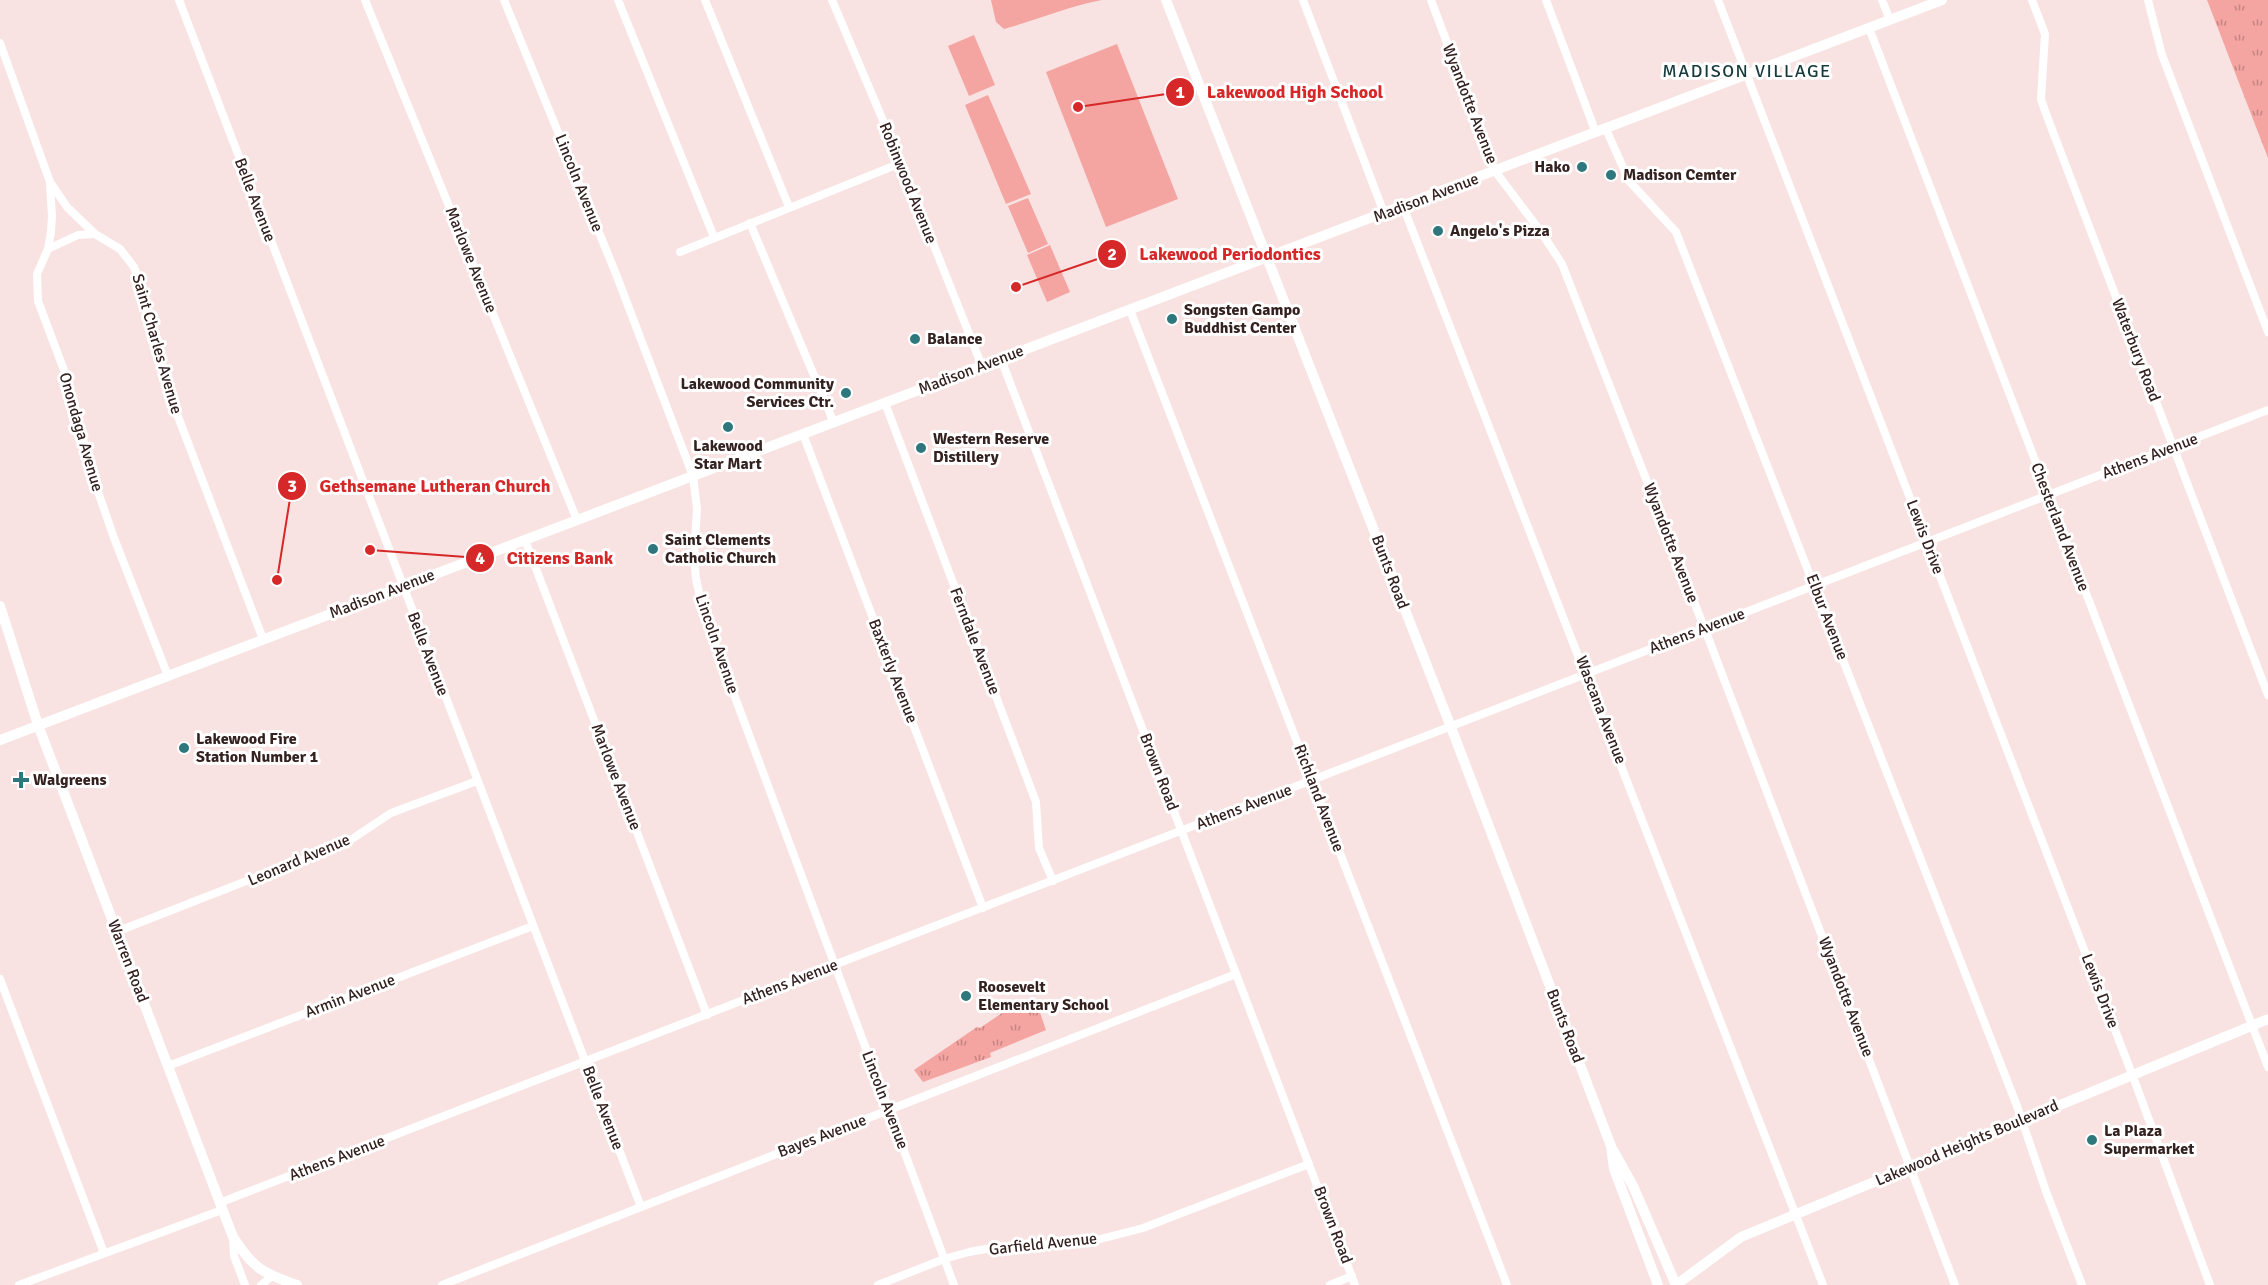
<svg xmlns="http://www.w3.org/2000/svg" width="2268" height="1285" viewBox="0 0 2268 1285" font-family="Signika,sans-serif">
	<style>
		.grass { fill: url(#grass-tufts) }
		.pitch { fill: #f4a4a1 }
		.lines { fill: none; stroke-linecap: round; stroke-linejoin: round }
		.street { stroke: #fff; stroke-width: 8 }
		.secondary { stroke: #fff; stroke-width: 10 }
		.poi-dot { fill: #2e777c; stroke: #fff; stroke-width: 2 }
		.labels { text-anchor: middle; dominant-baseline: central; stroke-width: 6; stroke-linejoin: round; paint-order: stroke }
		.street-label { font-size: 16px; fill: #342221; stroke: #fff }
		.poi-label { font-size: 16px; font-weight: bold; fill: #342221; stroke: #fff; text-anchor: start }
		.neighbourhood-label { font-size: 18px; letter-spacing: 1.5px; fill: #16393b; stroke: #fff }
		.leader { fill: none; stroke: #d62828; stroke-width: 2 }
		.callout-dot { fill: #d62828; stroke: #fff; stroke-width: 2 }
		.mark-label { font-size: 18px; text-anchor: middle; font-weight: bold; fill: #fff }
		.callout-label { font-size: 18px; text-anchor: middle; font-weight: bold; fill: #d62828; stroke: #fff; stroke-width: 6; stroke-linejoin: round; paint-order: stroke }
	</style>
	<defs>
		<pattern id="grass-tufts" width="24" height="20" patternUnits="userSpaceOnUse" patternTransform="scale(1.5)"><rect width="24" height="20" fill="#f4a4a1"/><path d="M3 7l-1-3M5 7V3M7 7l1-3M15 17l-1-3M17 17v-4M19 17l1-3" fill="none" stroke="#c68583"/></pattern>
	</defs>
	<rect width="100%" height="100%" fill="#f8e3e2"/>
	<!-- grass -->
	<g class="grass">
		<path d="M 2207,0 L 2268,0 L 2268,158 Z"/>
		<path d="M 1036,1001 L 1046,1030 L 990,1053 L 991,1057 L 923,1082 L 914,1070 L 977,1027 L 980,1028 L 1002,1013 Z"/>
	</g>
	<!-- pitch -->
	<g class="pitch">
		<path d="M 991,0 L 1102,0 C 1069,6 1037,20 1004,29 L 996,22 Z"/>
		<path d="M 974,35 L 995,85 L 969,96 L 948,46 Z"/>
		<path d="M 1117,44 L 1178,199 L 1106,227 L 1046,72 Z"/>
		<path d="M 988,95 L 1031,194 L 1006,204 L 965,105 Z"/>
		<path d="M 1028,198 L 1048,244 L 1028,253 L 1008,206 Z"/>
		<path d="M 1050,245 L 1070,292 L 1047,302 L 1027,255 Z"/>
	</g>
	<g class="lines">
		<!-- street -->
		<g class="street">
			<path d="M 179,0 L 641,1207"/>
			<path d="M 365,0 L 577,520"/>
			<path d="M 504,0 L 616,274 L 693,476 L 697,509 L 694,556 L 696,579 L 704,614 L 954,1285"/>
			<path d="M 618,0 L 714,237"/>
			<path d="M 705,0 L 789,207"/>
			<path d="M 832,0 L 901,163 L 982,366"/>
			<path d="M 1303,0 L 1384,213"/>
			<path d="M 1431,0 L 1495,171 L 1541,232 L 1562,264 L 1709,640 L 1955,1285"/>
			<path d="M 1546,0 L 1596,133"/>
			<path d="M 1718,0 L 2132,1074 L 2210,1285"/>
			<path d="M 1882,0 L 1890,20"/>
			<path d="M 2032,0 L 2045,34 L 2041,99 L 2045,111 L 2268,695"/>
			<path d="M 2148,0 L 2162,55 L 2268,332"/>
			<path d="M 1869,28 L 2268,1067"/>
			<path d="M 0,43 L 50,182 L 67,207 L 95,234 L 120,249 L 134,267 L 143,293 L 158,358 L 169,393 L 263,639"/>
			<path d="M 1606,129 L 1629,181 L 1676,232 L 2017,1106 L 2047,1194 L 2082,1285"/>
			<path d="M 50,184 L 52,216 L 51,232 L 48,249 L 37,274 L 38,301 L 65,373 L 94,480 L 114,538 L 168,676"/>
			<path d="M 1403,206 L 1823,1285"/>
			<path d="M 750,223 L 834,423"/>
			<path d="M 48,249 L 78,235 L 95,234"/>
			<path d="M 680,252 L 901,163"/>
			<path d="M 1130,310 L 1507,1285"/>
			<path d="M 1001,359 L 1355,1285"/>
			<path d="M 885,403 L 1036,802 L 1039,848 L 1053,881"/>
			<path d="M 803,434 L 983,908"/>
			<path d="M 525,540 L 707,1015"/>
			<path d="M 116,932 L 349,841 L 391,813 L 477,781"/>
			<path d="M 0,979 L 104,1253"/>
			<path d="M 168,1066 L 533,926"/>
			<path d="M 219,1203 L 2268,410"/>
			<path d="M 233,1239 L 234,1256 L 245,1285"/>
			<path d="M 19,1285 L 222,1210"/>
			<path d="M 261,1285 L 272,1276"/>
			<path d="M 442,1285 L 1236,974"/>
			<path d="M 878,1285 L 944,1259 L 969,1252 L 992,1248 L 1089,1242 L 1143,1228 L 1309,1164"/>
			<path d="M 1330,1285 L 1352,1276"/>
		</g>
		<!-- secondary -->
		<g class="secondary">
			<path d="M 1166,0 L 1449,722 L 1611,1146 L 1614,1169 L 1658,1285"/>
			<path d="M 0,606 L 38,725 L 233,1237 C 253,1268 262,1273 297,1285"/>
			<path d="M 0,740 L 1942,0"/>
			<path d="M 1613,1150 L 1633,1186 L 1676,1285 L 1741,1237 L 2268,1019"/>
		</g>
	</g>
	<!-- markers -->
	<g class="poi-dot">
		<circle cx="1582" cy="167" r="6"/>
		<circle cx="1611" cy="175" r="6"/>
		<circle cx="1438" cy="231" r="6"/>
		<circle cx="1172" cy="319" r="6"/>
		<circle cx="915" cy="339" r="6"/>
		<circle cx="846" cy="393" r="6"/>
		<circle cx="728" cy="427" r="6"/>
		<circle cx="921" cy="448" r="6"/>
		<circle cx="653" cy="549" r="6"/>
		<circle cx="184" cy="748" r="6"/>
		<path d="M18 771h6v6h6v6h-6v6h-6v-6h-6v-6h6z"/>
		<circle cx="966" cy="996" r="6"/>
		<circle cx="2092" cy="1140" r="6"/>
	</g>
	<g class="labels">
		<!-- street labels -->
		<g class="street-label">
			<text transform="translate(1470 104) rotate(69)">Wyandotte Avenue</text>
			<text transform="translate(579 183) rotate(68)">Lincoln Avenue</text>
			<text transform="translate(908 183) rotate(68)">Robinwood Avenue</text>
			<text transform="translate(1426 198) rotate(-21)">Madison Avenue</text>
			<text transform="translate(255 200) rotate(69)">Belle Avenue</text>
			<text transform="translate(471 260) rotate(68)">Marlowe Avenue</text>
			<text transform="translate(157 344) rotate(74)">Saint Charles Avenue</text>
			<text transform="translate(2136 350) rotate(69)">Waterbury Road</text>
			<text transform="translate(971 370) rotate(-21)">Madison Avenue</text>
			<text transform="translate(81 432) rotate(74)">Onondaga Avenue</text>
			<text transform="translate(2150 456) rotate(-21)">Athens Avenue</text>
			<text transform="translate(2060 527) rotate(69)">Chesterland Avenue</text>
			<text transform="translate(1925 537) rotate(69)">Lewis Drive</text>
			<text transform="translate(1671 543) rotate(69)">Wyandotte Avenue</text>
			<text transform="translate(1390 572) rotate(69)">Bunts Road</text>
			<text transform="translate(382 594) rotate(-21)">Madison Avenue</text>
			<text transform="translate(1827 617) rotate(69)">Elbur Avenue</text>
			<text transform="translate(1697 631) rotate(-21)">Athens Avenue</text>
			<text transform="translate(975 641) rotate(69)">Ferndale Avenue</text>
			<text transform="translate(717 644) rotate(71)">Lincoln Avenue</text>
			<text transform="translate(428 654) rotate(69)">Belle Avenue</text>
			<text transform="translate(893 671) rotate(69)">Baxterly Avenue</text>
			<text transform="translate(1601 710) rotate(69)">Wascana Avenue</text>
			<text transform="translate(1159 772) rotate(69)">Brown Road</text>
			<text transform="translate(616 777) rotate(69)">Marlowe Avenue</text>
			<text transform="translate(1319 798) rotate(69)">Richland Avenue</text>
			<text transform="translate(1244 807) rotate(-21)">Athens Avenue</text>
			<text transform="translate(299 860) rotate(-23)">Leonard Avenue</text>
			<text transform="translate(128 961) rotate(69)">Warren Road</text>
			<text transform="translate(790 982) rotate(-21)">Athens Avenue</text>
			<text transform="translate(2100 991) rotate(69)">Lewis Drive</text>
			<text transform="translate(350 996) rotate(-21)">Armin Avenue</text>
			<text transform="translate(1846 997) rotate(69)">Wyandotte Avenue</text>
			<text transform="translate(1565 1026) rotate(69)">Bunts Road</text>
			<text transform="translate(885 1100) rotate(69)">Lincoln Avenue</text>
			<text transform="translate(603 1108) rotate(69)">Belle Avenue</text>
			<text transform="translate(822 1136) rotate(-21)">Bayes Avenue</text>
			<text transform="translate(1967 1143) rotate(-23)">Lakewood Heights Boulevard</text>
			<text transform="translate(337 1158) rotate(-21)">Athens Avenue</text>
			<text transform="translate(1333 1225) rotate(69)">Brown Road</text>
			<text transform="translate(1043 1244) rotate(-6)">Garfield Avenue</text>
		</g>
		<!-- poi labels -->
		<g class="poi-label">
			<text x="1570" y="167" text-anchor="end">Hako</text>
			<text x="1623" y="175">Madison Cemter</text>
			<text x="1450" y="231">Angelo's Pizza</text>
			<text x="1184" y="310">Songsten Gampo<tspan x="1184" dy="18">Buddhist Center</tspan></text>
			<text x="927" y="339">Balance</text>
			<text x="834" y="384" text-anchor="end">Lakewood Community<tspan x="834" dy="18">Services Ctr.</tspan></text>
			<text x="933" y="439">Western Reserve<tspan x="933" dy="18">Distillery</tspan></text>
			<text x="728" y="446" text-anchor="middle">Lakewood<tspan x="728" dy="18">Star Mart</tspan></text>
			<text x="665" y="540">Saint Clements<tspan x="665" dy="18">Catholic Church</tspan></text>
			<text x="196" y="739">Lakewood Fire<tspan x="196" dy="18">Station Number 1</tspan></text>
			<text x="33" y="780">Walgreens</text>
			<text x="978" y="987">Roosevelt<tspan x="978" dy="18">Elementary School</tspan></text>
			<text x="2104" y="1131">La Plaza<tspan x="2104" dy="18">Supermarket</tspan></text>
		</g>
		<!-- neighbourhood labels -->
		<g class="neighbourhood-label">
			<text x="1747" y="71">MADISON VILLAGE</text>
		</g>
	</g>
	<!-- callouts -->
	<path class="leader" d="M1078 107L1180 92M1016 287L1112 254M277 580L292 486M370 550L480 558"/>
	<g class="callout-dot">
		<circle cx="1078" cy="107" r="6"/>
		<circle cx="1016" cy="287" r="6"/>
		<circle cx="277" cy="580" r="6"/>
		<circle cx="370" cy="550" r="6"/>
		<circle cx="1180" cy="92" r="15"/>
		<circle cx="1112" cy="254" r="15"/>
		<circle cx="292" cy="486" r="15"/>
		<circle cx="480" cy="558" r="15"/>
	</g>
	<g class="mark-label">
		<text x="1180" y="98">1</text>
		<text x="1112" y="260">2</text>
		<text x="292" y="492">3</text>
		<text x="480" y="564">4</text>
	</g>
	<g class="callout-label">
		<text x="1295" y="98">Lakewood High School</text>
		<text x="1230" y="260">Lakewood Periodontics</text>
		<text x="435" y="492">Gethsemane Lutheran Church</text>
		<text x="560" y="564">Citizens Bank</text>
	</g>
</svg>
